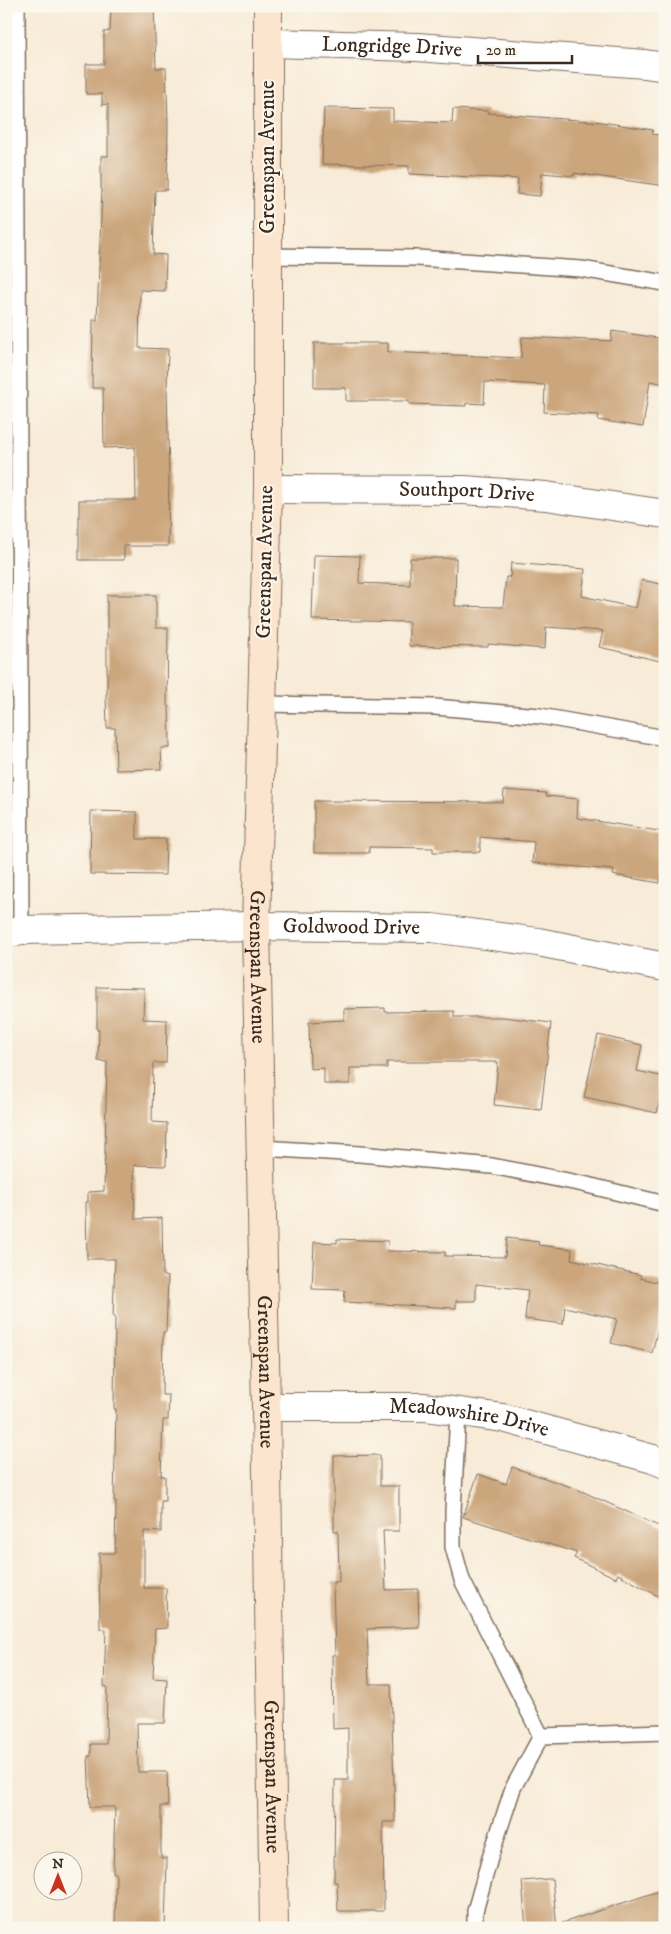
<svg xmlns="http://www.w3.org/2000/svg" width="671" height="1934" viewBox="0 0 671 1934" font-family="'IM FELL DW Pica',serif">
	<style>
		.building { fill: #cba57b }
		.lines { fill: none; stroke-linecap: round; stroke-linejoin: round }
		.lane-casing { stroke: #7d6e5f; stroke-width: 18 }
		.street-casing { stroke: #7d6e5f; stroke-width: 30 }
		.secondary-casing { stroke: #7d6e5f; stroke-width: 30 }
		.lane { stroke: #fff; stroke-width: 15 }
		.street { stroke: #fff; stroke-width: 28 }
		.secondary { stroke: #fce5cf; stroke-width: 28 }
		.labels { text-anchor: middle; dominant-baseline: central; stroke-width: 4; stroke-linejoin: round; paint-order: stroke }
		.street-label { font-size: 21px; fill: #3b2a1e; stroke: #fbf7ec }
	</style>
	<rect width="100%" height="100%" fill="#fbf7ec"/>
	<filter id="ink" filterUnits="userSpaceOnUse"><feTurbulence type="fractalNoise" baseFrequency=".02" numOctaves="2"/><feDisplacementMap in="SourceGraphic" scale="10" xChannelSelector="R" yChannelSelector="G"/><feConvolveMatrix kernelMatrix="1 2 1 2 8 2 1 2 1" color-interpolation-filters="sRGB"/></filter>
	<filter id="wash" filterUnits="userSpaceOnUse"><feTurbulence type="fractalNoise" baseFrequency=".0096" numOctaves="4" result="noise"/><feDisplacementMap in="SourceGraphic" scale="20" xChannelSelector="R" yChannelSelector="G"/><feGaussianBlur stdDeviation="1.12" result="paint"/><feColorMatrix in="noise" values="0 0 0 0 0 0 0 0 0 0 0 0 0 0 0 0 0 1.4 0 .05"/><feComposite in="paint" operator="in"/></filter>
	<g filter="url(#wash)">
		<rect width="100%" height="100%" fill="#f8ebd7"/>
		<g id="blocks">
			<!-- building -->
			<g class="building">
				<path d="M 111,6 L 154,6 L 156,68 L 166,68 L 168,121 L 167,190 L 155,190 L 153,254 L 166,255 L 165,291 L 140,290 L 139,348 L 168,349 L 167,389 L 169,477 L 168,546 L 124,546 L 124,560 L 79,560 L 79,500 L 136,500 L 135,447 L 104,448 L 103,388 L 92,388 L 93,320 L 97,320 L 102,189 L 101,189 L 101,156 L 108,156 L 108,104 L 102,105 L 102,94 L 86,94 L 86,64 L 104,64 L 104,32 L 110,31 Z"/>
				<path d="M 324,108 L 393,109 L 393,121 L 452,123 L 453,109 L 488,111 L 488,113 L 602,122 L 653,130 L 652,134 L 665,136 L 665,186 L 574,173 L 574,176 L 542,173 L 540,196 L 517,194 L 518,179 L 409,174 L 409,166 L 322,164 Z"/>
				<path d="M 612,331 L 665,339 L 665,384 L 650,381 L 643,427 L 598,420 L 599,415 L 544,412 L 545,385 L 485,382 L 484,404 L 466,403 L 466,406 L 409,404 L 409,401 L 346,401 L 346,388 L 314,388 L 314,343 L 388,343 L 388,352 L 521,358 L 522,337 L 611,341 Z"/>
				<path d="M 314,555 L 360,556 L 359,583 L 410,585 L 410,558 L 456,558 L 455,606 L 503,607 L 506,577 L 510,577 L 511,563 L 585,569 L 582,596 L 636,608 L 642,580 L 665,585 L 665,662 L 599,647 L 603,631 L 546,627 L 545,649 L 488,644 L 488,647 L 409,646 L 409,622 L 312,620 Z"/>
				<path d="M 107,595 L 156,595 L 156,628 L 168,628 L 167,706 L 169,706 L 170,748 L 161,748 L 162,769 L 116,770 L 115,728 L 107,728 L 106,694 L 107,694 Z"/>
				<path d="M 504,790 L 546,793 L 546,796 L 578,799 L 577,818 L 665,832 L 665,851 L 660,883 L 613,875 L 614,870 L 532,863 L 534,842 L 480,837 L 480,852 L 433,852 L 433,848 L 369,847 L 369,853 L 314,853 L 314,801 L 503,802 Z"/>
				<path d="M 91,811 L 137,812 L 137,839 L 166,839 L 165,875 L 90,874 Z"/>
				<path d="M 97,987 L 144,988 L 143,1019 L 167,1020 L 166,1063 L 153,1063 L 152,1122 L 167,1123 L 166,1166 L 134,1165 L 135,1219 L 162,1218 L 163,1276 L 168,1277 L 166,1332 L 163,1332 L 162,1395 L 169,1395 L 168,1420 L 163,1420 L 161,1476 L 165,1476 L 165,1501 L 161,1501 L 161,1532 L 144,1531 L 144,1588 L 166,1588 L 167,1628 L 155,1629 L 153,1678 L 167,1679 L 165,1723 L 137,1723 L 138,1772 L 167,1772 L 168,1806 L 161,1806 L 161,1858 L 167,1858 L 165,1928 L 115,1928 L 116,1873 L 113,1873 L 115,1807 L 90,1807 L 88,1756 L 91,1756 L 91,1744 L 106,1744 L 107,1687 L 104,1686 L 106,1629 L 100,1629 L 99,1553 L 115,1553 L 116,1501 L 114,1501 L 116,1409 L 114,1409 L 115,1317 L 113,1317 L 115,1259 L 87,1259 L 86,1202 L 88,1202 L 88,1192 L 104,1191 L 107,1062 L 98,1061 L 99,1030 L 97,1030 Z"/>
				<path d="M 385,1008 L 385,1012 L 454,1011 L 454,1017 L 503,1017 L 551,1023 L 541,1110 L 494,1105 L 498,1062 L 387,1062 L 387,1068 L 350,1068 L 350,1084 L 324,1084 L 324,1068 L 310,1069 L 309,1022 L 344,1020 L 344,1009 Z"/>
				<path d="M 598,1035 L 642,1045 L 637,1071 L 665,1077 L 657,1113 L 584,1097 Z"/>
				<path d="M 507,1238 L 539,1242 L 538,1245 L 572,1249 L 571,1259 L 641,1275 L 640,1278 L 665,1284 L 665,1300 L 652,1353 L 611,1343 L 617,1319 L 565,1307 L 563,1324 L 525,1319 L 528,1290 L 476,1284 L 476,1301 L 456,1301 L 456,1308 L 344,1302 L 345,1290 L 312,1289 L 314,1242 L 337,1243 L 337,1239 L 388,1241 L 387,1251 L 445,1252 L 445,1256 L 505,1257 Z"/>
				<path d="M 380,1455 L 380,1486 L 399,1486 L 399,1531 L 383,1531 L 386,1590 L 418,1589 L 419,1627 L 367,1629 L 369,1684 L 391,1684 L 395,1822 L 383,1822 L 384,1911 L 338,1911 L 337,1882 L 334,1882 L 335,1780 L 348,1780 L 348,1728 L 333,1729 L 332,1655 L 335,1655 L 333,1582 L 339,1582 L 338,1531 L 334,1531 L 334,1456 Z"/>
				<path d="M 512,1467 L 577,1489 L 665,1529 L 665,1600 L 618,1574 L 616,1578 L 574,1558 L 577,1553 L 463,1517 L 478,1474 L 506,1484 Z"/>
				<path d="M 547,1879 L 552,1879 L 557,1928 L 526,1928 L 522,1881 Z"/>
				<path d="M 665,1889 L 665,1928 L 562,1928 L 562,1923 Z"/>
			</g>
		</g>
	</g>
	<g filter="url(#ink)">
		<use href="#blocks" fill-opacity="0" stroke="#7d6e5f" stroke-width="1"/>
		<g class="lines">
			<defs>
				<g id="lane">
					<path d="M 17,6 L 21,930"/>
					<path d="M 268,256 L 417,258 L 581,269 L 665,283"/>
					<path d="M 262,704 L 435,707 L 540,716 L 665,738"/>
					<path d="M 261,1148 L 360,1154 L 492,1166 L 583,1184 L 665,1204"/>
					<path d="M 458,1412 L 453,1511 L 453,1547 L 462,1580 L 541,1736 L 665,1732"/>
					<path d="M 475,1928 L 475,1911 L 490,1858 L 513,1788 L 541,1736"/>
				</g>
				<g id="street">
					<path id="s1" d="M 268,43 L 417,47 L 645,64 L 665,67"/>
					<path id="s2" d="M 268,489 L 464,490 L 546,496 L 665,514"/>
					<path id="s3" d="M 6,934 L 21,930 L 256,926 L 432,928 L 538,942 L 665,967"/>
					<path id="s4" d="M 266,1407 L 425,1407 L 503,1418 L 653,1459 L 665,1464"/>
				</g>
				<g id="secondary">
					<path id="s5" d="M 268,6 L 268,489 L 256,926 L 266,1407 L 274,1928"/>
				</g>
			</defs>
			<!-- lane casing -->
			<use href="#lane" class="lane-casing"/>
			<!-- street casing -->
			<use href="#street" class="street-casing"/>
			<!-- secondary casing -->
			<use href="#secondary" class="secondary-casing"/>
			<!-- lane -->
			<use href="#lane" class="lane"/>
			<!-- street -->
			<use href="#street" class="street"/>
			<!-- secondary -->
			<use href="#secondary" class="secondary"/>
		</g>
	</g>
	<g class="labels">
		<!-- street labels -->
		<g class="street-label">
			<text stroke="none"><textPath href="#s1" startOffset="124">Longridge Drive</textPath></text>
			<text transform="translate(268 157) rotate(-90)">Greenspan Avenue</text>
			<text stroke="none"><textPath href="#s2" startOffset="199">Southport Drive</textPath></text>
			<text transform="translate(265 562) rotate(-89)">Greenspan Avenue</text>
			<text stroke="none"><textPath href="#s3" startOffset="346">Goldwood Drive</textPath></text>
			<text stroke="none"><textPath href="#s5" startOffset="961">Greenspan Avenue</textPath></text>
			<text stroke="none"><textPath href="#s5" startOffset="1366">Greenspan Avenue</textPath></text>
			<text stroke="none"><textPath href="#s4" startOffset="204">Meadowshire Drive</textPath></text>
			<text stroke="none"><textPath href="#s5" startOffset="1771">Greenspan Avenue</textPath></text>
		</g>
	</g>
	<!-- margin -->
	<rect width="671" height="1934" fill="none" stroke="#fbf7ec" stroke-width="25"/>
	<!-- north arrow -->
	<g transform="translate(58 1876)"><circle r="24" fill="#fbf7ec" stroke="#aea59a"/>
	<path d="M0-4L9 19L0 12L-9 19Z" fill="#c8321e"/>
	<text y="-8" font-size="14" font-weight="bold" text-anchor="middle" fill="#3b2a1e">N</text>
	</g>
	<!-- scale -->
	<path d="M478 55v8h94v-8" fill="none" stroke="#3b2a1e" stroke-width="2.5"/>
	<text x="486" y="55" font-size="15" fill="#3b2a1e" stroke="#fbf7ec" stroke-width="4" paint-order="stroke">20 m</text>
</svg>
